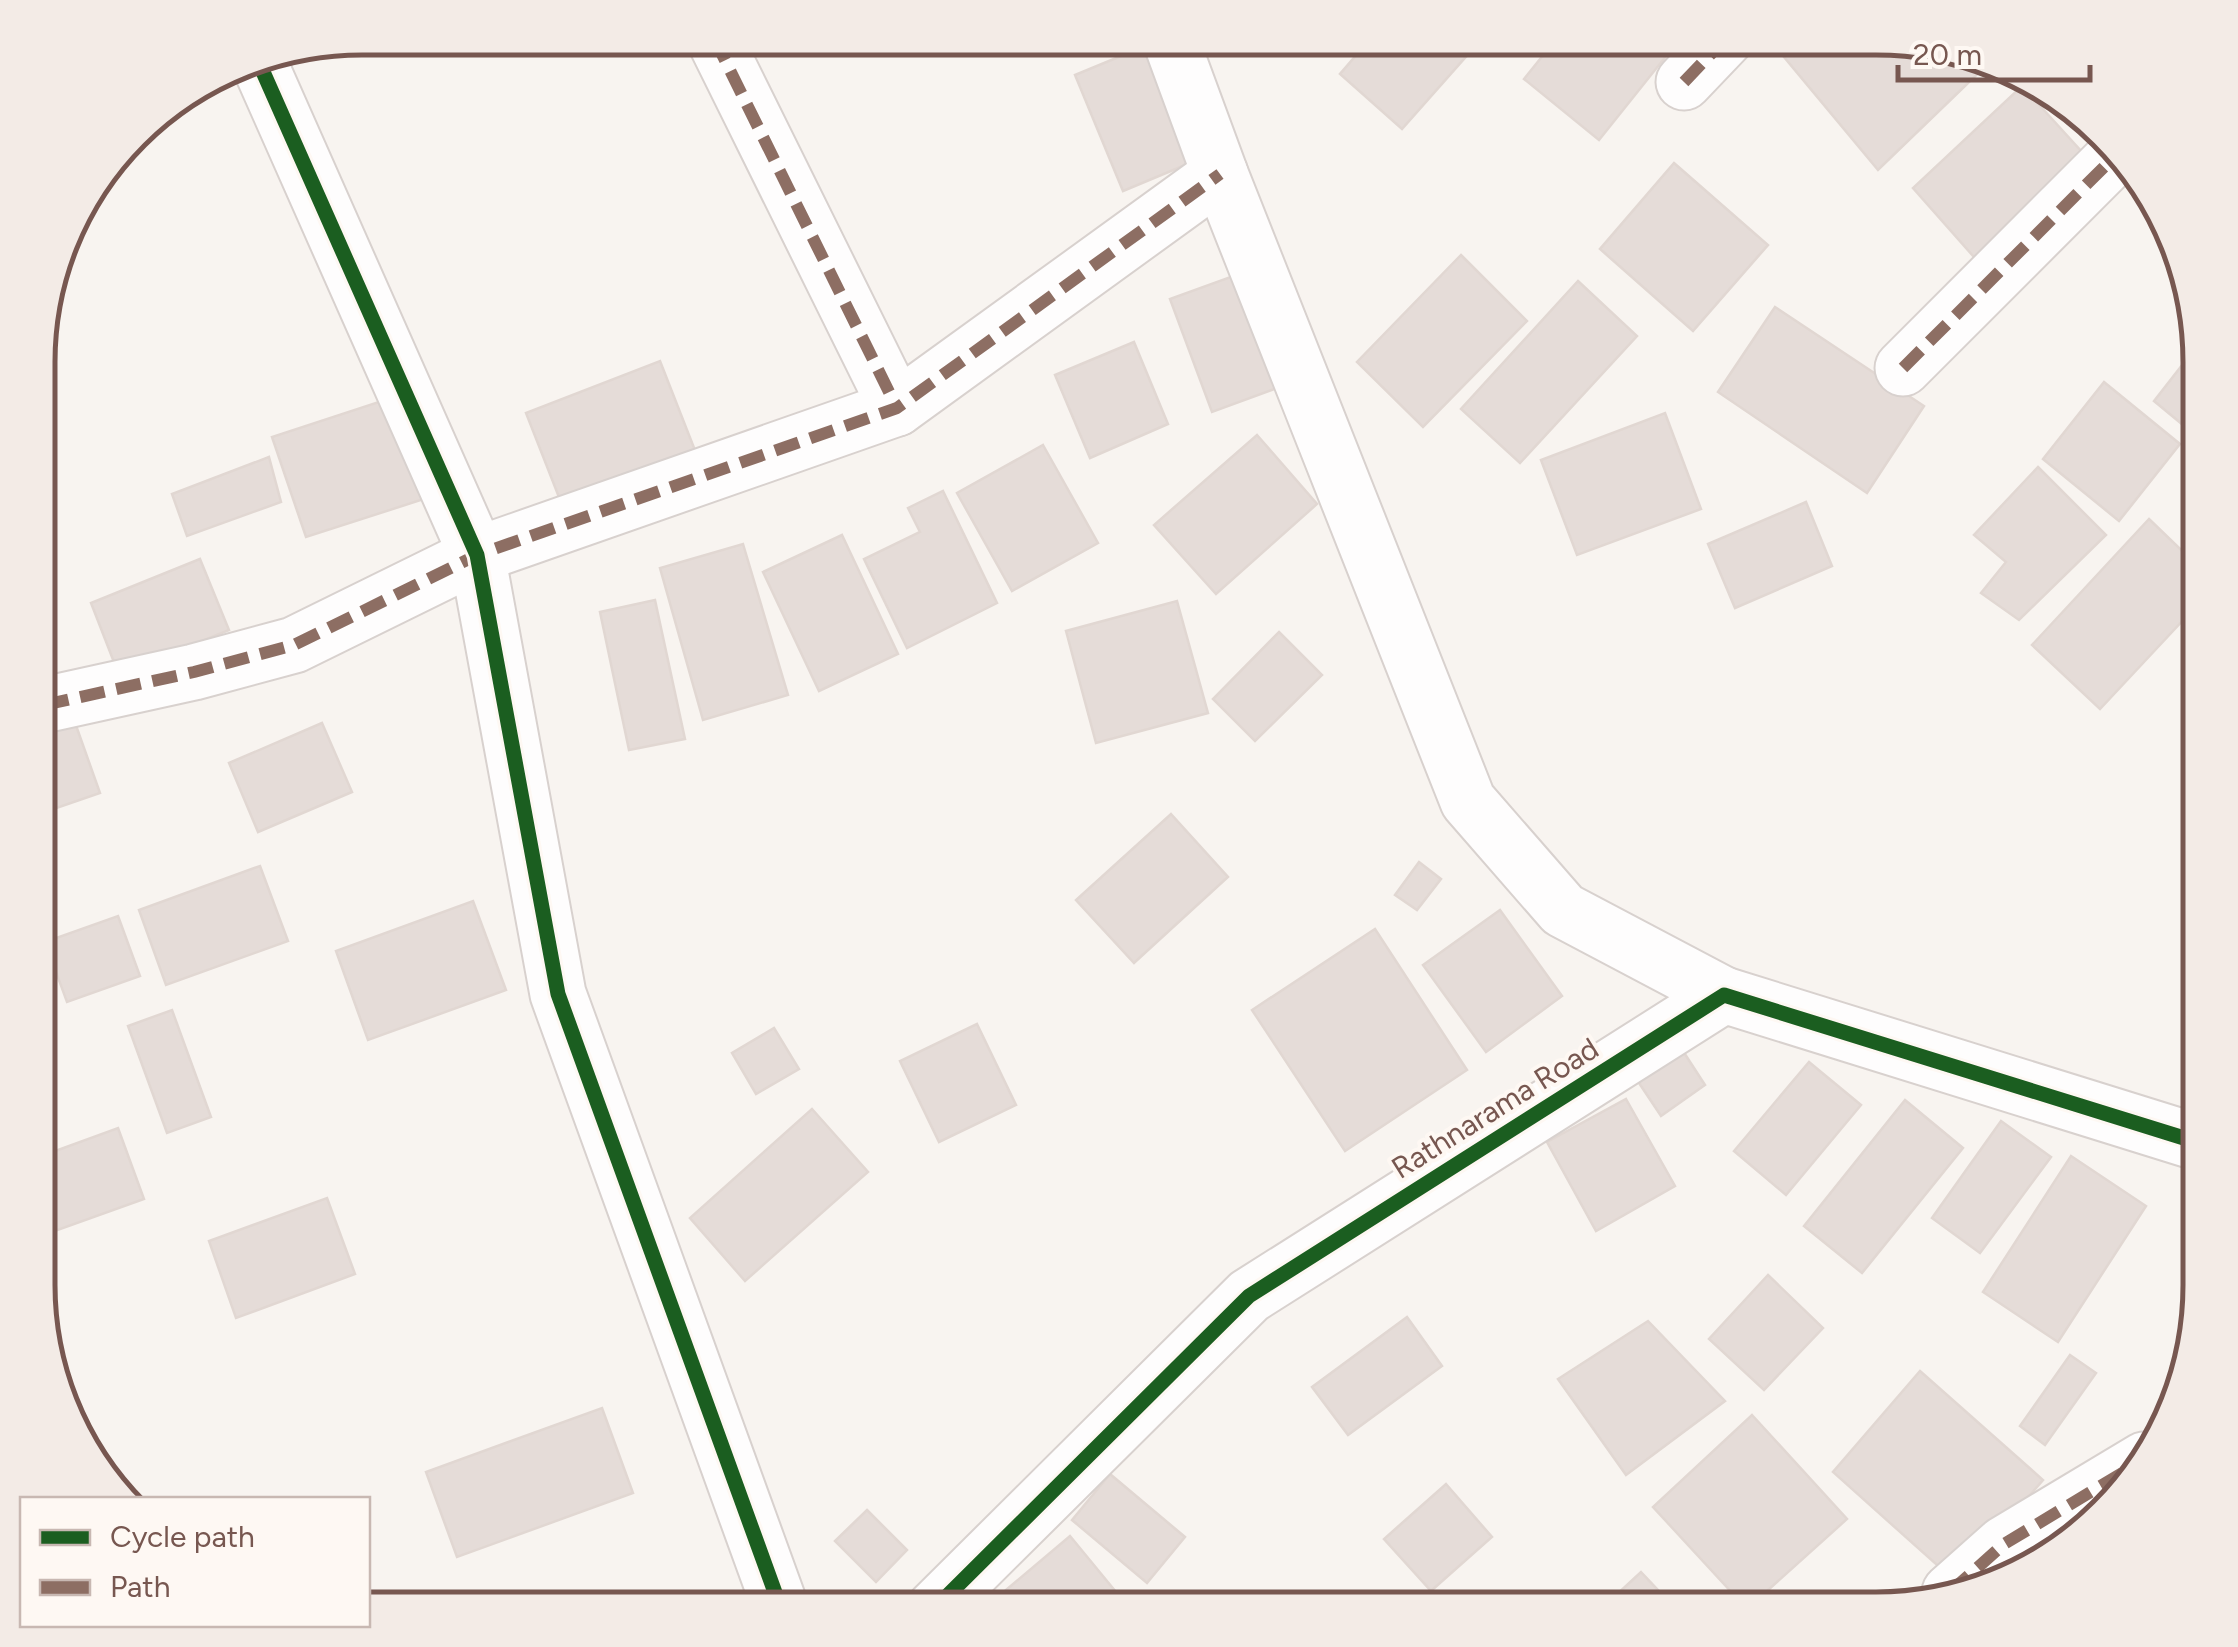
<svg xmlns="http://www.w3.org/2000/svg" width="2238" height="1647" viewBox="0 0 2238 1647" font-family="Figtree,sans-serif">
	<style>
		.building { fill: #e5dcd8; stroke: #e1d7d2; stroke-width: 2.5 }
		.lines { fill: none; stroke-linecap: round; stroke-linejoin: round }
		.street-casing { stroke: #d8d1ce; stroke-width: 59 }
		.street { stroke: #fefdfd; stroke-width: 55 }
		.quiet { stroke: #8d6e63; stroke-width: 12; stroke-dasharray: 25 12; stroke-linecap: butt }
		.cycleway-casing { stroke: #fef8f3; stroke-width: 21 }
		.cycleway { stroke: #1b5e20; stroke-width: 15 }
		.labels { text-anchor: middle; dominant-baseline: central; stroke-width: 8; stroke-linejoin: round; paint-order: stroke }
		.street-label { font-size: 30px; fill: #775750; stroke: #fef8f3 }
		.rim { fill: none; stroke: #775750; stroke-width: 5 }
	</style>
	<rect width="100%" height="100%" fill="#f8f4f0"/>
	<!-- building -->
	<g class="building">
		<path d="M 1371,38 L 1457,38 L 1471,51 L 1402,129 L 1340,74 Z"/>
		<path d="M 1557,38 L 1667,38 L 1675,45 L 1599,140 L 1524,79 Z"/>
		<path d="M 1801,38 L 1896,38 L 1992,60 L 1878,170 L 1784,57 Z"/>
		<path d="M 1155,42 L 1202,158 L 1123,191 L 1075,75 Z"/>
		<path d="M 2022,86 L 2092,163 L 1981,265 L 1913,188 Z"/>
		<path d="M 1674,163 L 1768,245 L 1693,331 L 1600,249 Z"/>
		<path d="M 1461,255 L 1527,321 L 1423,427 L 1357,362 Z"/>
		<path d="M 1236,275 L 1277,388 L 1212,412 L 1170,299 Z"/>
		<path d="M 1578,281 L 1637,336 L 1520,463 L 1461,409 Z"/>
		<path d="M 1775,307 L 1924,406 L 1867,493 L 1718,392 Z"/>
		<path d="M 1134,342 L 1168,424 L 1090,458 L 1055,375 Z"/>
		<path d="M 2197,346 L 2200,362 L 2200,439 L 2154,401 Z"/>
		<path d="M 660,361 L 698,458 L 564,510 L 526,413 Z"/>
		<path d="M 2104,382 L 2180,444 L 2119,521 L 2043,459 Z"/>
		<path d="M 394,397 L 427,498 L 306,537 L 272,437 Z"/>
		<path d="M 1665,413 L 1701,509 L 1577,555 L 1541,460 Z"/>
		<path d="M 1257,435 L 1317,504 L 1216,594 L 1154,525 Z"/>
		<path d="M 1043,445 L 1098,543 L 1012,591 L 957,493 Z"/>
		<path d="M 269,457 L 281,502 L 187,536 L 172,494 Z"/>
		<path d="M 2038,467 L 2106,535 L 2019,620 L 1981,593 L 2006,562 L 1974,535 Z"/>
		<path d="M 943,491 L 997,603 L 907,648 L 864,559 L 920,532 L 908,508 Z"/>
		<path d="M 1806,502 L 1832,566 L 1735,608 L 1708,544 Z"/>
		<path d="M 2149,519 L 2200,568 L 2200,602 L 2100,709 L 2032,645 Z"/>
		<path d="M 842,535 L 898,654 L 819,691 L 763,572 Z"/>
		<path d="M 743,544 L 788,695 L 703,720 L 660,568 Z"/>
		<path d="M 200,559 L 229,630 L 119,675 L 91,603 Z"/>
		<path d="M 655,600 L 685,739 L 629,750 L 600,612 Z"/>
		<path d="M 1177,601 L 1208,713 L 1096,743 L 1066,631 Z"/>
		<path d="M 1279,632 L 1322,675 L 1255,741 L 1213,699 Z"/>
		<path d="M 73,717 L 100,793 L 39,814 L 39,729 Z"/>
		<path d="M 322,723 L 352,792 L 258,832 L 229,763 Z"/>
		<path d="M 1171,814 L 1228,877 L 1134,963 L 1076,900 Z"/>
		<path d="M 1419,862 L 1441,879 L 1417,910 L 1395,895 Z"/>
		<path d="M 260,866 L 288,941 L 166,985 L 139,910 Z"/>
		<path d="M 473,901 L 506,990 L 368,1040 L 336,951 Z"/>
		<path d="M 1500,910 L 1562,996 L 1486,1052 L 1423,965 Z"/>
		<path d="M 118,916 L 140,976 L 67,1002 L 45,942 Z"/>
		<path d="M 1375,929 L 1467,1070 L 1345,1151 L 1252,1010 Z"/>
		<path d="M 172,1010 L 211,1117 L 167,1133 L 128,1026 Z"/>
		<path d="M 977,1024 L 1016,1105 L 939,1142 L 900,1061 Z"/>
		<path d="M 774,1028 L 799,1069 L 756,1094 L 732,1053 Z"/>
		<path d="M 1681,1048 L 1705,1085 L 1661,1116 L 1637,1080 Z"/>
		<path d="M 1809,1062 L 1861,1105 L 1786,1195 L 1734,1151 Z"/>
		<path d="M 1626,1099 L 1675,1186 L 1596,1231 L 1547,1142 Z"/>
		<path d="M 1905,1100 L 1963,1148 L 1862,1273 L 1804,1226 Z"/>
		<path d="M 812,1109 L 868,1172 L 745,1281 L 690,1218 Z"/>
		<path d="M 2001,1121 L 2051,1157 L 1980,1253 L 1932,1218 Z"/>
		<path d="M 118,1128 L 144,1199 L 38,1237 L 39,1157 Z"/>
		<path d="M 2071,1156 L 2146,1206 L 2058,1342 L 1983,1292 Z"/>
		<path d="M 327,1198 L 355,1274 L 236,1318 L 209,1241 Z"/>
		<path d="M 1768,1275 L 1823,1328 L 1764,1390 L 1709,1339 Z"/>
		<path d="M 1407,1317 L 1442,1366 L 1348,1435 L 1312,1387 Z"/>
		<path d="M 1648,1321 L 1725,1401 L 1626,1475 L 1558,1379 Z"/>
		<path d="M 2070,1355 L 2096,1373 L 2045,1445 L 2020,1426 Z"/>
		<path d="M 1920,1371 L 2043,1480 L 1955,1581 L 1833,1472 Z"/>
		<path d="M 602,1408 L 633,1493 L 457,1557 L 426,1472 Z"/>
		<path d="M 1752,1415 L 1847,1519 L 1747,1609 L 1653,1507 Z"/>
		<path d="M 1110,1474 L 1185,1537 L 1147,1583 L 1072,1520 Z"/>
		<path d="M 1446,1484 L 1492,1537 L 1431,1591 L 1384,1539 Z"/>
		<path d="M 867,1510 L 907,1550 L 876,1582 L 835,1541 Z"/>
		<path d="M 1070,1536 L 1130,1609 L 1021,1609 L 1006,1590 Z"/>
		<path d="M 1641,1572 L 1676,1609 L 1601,1609 Z"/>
	</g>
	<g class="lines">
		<defs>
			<g id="street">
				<path d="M 714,38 L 897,408"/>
				<path d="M 1170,38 L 1220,174 L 1468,801 L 1563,910 L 1724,995"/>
				<path d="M 256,56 L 477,555 L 558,994 L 781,1609"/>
				<path d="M 1684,82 L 1726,38"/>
				<path d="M 1903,368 L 2117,154"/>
				<path d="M 44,705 L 194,672 L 294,645 L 477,555 L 897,408 L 1220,174"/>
				<path d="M 1950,1592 L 2004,1544 L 2144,1460"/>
				<path d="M 934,1609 L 1249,1296 L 1724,995 L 2200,1143"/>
			</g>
		</defs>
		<!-- street casing -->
		<use href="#street" class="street-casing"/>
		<!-- street -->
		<use href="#street" class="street"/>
		<!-- quiet -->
		<g class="quiet">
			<path d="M 714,38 L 897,408"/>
			<path d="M 1684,82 L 1726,38"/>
			<path d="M 1903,368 L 2117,154"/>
			<path d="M 44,705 L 194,672 L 294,645 L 477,555 L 897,408 L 1220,174"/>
			<path d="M 1950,1592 L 2004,1544 L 2144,1460"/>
		</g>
		<defs>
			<g id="cycleway">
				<path d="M 256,56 L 477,555 L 558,994 L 781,1609"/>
				<path d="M 934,1609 L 1249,1296 L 1724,995 L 2200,1143"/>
			</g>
		</defs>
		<!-- cycleway casing -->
		<use href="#cycleway" class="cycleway-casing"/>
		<!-- cycleway -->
		<use href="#cycleway" class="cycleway"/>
	</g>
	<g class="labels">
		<!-- street labels -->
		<g class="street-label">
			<text transform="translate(1495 1108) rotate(-32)">Rathnarama Road</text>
		</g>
	</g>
	<!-- crop -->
	<path d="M0 0H2238V1647H0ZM362 55H1876A307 307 0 0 1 2183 362V1285A307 307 0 0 1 1876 1592H362A307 307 0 0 1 55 1285V362A307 307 0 0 1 362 55Z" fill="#f3ebe6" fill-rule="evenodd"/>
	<path class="rim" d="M362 55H1876A307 307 0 0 1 2183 362V1285A307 307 0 0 1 1876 1592H362A307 307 0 0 1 55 1285V362A307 307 0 0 1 362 55Z"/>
	<!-- legend -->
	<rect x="20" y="1497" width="350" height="130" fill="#fef8f3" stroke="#c8b8b2" stroke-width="2.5"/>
	<rect x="40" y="1530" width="50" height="15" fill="#1b5e20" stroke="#c8b8b2" stroke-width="2.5"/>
	<text x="110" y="1547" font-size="30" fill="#775750">Cycle path</text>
	<rect x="40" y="1580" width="50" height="15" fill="#8d6e63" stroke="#c8b8b2" stroke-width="2.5"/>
	<text x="110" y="1597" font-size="30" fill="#775750">Path</text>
	<!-- scale -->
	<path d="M1898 65v15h192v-15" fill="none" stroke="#775750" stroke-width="5"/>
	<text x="1913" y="65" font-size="30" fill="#775750" stroke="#fef8f3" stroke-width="8" paint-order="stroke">20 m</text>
</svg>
